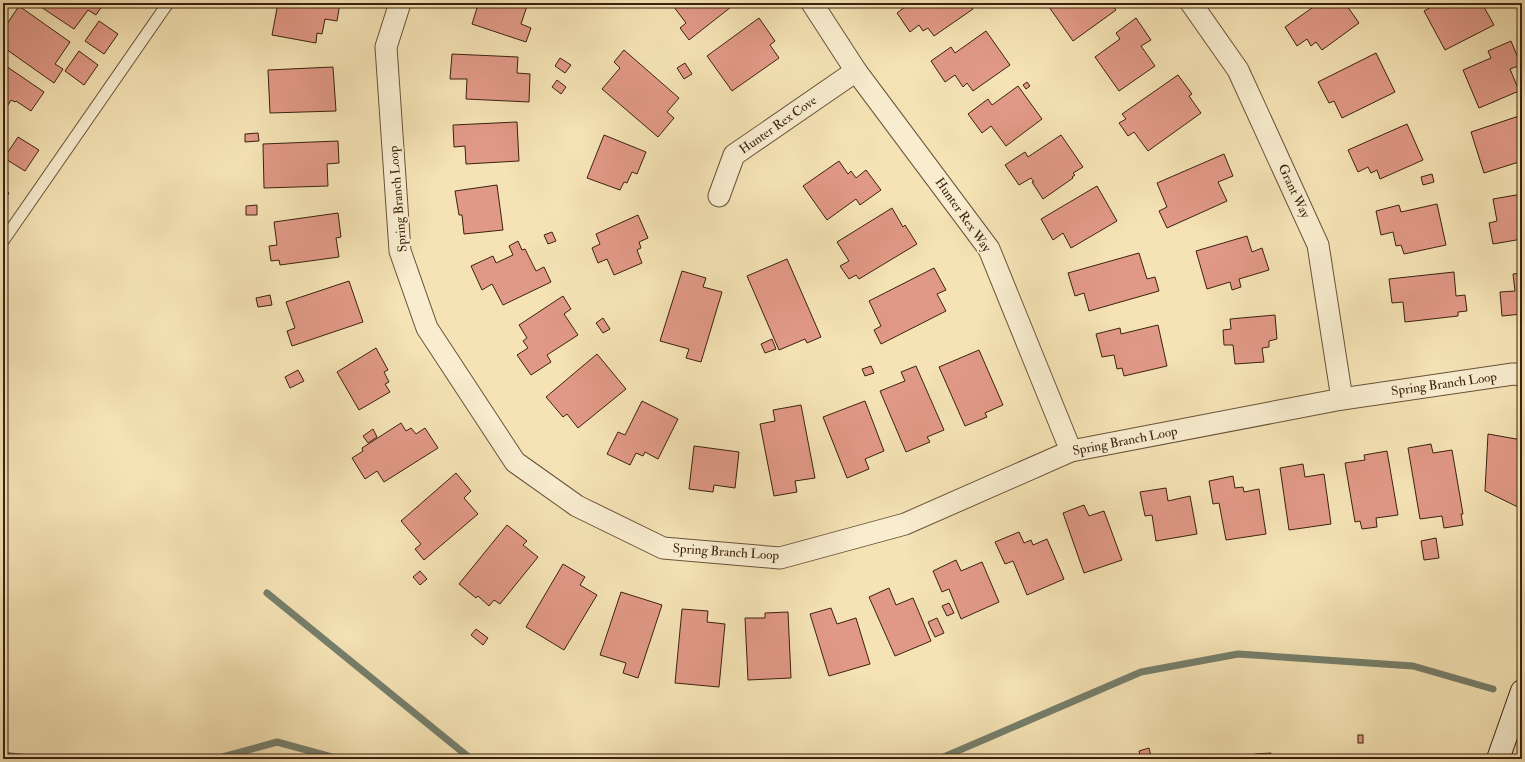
<svg xmlns="http://www.w3.org/2000/svg" width="1525" height="762" viewBox="0 0 1525 762" font-family="'IM FELL Double Pica',serif">
	<style>
		.lines { fill: none; stroke-linecap: round; stroke-linejoin: round }
		.stream { stroke: #767f6c; stroke-width: 7 }
		.building { fill: #e19987; stroke: #3b210e }
		.lane-casing { stroke: #6a5238; stroke-width: 13 }
		.street-casing { stroke: #6a5238; stroke-width: 23 }
		.secondary-casing { stroke: #3b210e; stroke-width: 24 }
		.lane { stroke: #f8edcf; stroke-width: 11 }
		.street { stroke: #f8edcf; stroke-width: 21 }
		.secondary { stroke: #f8edcf; stroke-width: 22 }
		.labels { text-anchor: middle; dominant-baseline: central; stroke-width: 4; stroke-linejoin: round; paint-order: stroke }
		.street-label { font-size: 13px; fill: #3b210e; stroke: #f8edcf }
	</style>
	<rect width="100%" height="100%" fill="#f5e3b5"/>
	<filter id="stains"><feTurbulence type="fractalNoise" baseFrequency=".005" numOctaves="4"/><feColorMatrix values="0 0 0 0 .2 0 0 0 0 .09 0 0 0 0 .02 0 0 0 .5 -.17"/></filter>
	<radialGradient id="worn" r=".72"><stop offset=".6" stop-color="#630" stop-opacity="0"/><stop offset="1" stop-color="#630" stop-opacity=".3"/></radialGradient>
	<g class="lines">
		<!-- stream -->
		<g class="stream">
			<path d="M 267,593 L 471,759"/>
			<path d="M 3,755 L 37,759"/>
			<path d="M 215,759 L 277,742 L 339,759"/>
			<path d="M 939,759 L 1141,672 L 1238,654 L 1413,666 L 1493,689"/>
		</g>
	</g>
	<!-- building -->
	<g class="building">
		<path d="M 35,3 L 104,3 L 96,15 L 88,10 L 74,29 Z"/>
		<path d="M 125,3 L 135,3 L 132,8 Z"/>
		<path d="M 278,3 L 340,3 L 337,21 L 325,19 L 322,34 L 317,33 L 316,43 L 272,35 Z"/>
		<path d="M 475,3 L 528,3 L 521,24 L 531,28 L 526,42 L 472,24 L 477,8 L 474,7 Z"/>
		<path d="M 671,3 L 728,3 L 731,7 L 689,40 L 680,28 L 686,23 Z"/>
		<path d="M 910,3 L 969,3 L 973,9 L 934,36 L 928,28 L 923,31 L 919,25 L 910,32 L 897,13 Z"/>
		<path d="M 1055,3 L 1111,3 L 1116,10 L 1073,41 L 1049,7 Z"/>
		<path d="M 1319,3 L 1345,3 L 1359,23 L 1322,50 L 1316,42 L 1311,46 L 1307,39 L 1297,46 L 1285,27 Z"/>
		<path d="M 1439,3 L 1493,3 L 1484,7 L 1494,25 L 1445,50 L 1424,11 Z"/>
		<path d="M 19,6 L 70,42 L 55,64 L 63,69 L 54,83 L 3,47 L 3,30 Z"/>
		<path d="M 759,18 L 775,41 L 770,45 L 779,58 L 732,91 L 707,56 Z"/>
		<path d="M 1136,18 L 1151,40 L 1141,46 L 1155,66 L 1119,91 L 1095,57 L 1120,39 L 1116,33 Z"/>
		<path d="M 99,21 L 118,34 L 104,54 L 85,41 Z"/>
		<path d="M 986,31 L 1010,65 L 973,91 L 967,83 L 963,87 L 955,75 L 945,82 L 931,61 L 951,47 L 955,53 Z"/>
		<path d="M 1511,41 L 1521,65 L 1510,69 L 1519,91 L 1479,108 L 1463,70 L 1491,58 L 1488,51 Z"/>
		<path d="M 624,50 L 679,98 L 667,112 L 674,118 L 658,137 L 602,89 L 620,68 L 614,62 Z"/>
		<path d="M 79,51 L 98,65 L 84,85 L 65,71 Z"/>
		<path d="M 1376,53 L 1395,92 L 1342,118 L 1334,101 L 1329,103 L 1318,82 Z"/>
		<path d="M 452,54 L 518,57 L 517,73 L 530,74 L 529,102 L 466,99 L 467,79 L 450,79 Z"/>
		<path d="M 560,58 L 571,65 L 565,73 L 555,66 Z"/>
		<path d="M 685,63 L 692,74 L 684,79 L 677,68 Z"/>
		<path d="M 3,64 L 44,92 L 31,111 L 16,101 L 15,102 L 11,100 L 5,110 L 3,109 Z"/>
		<path d="M 333,67 L 336,111 L 270,113 L 268,70 Z"/>
		<path d="M 1178,75 L 1192,94 L 1189,96 L 1201,113 L 1148,151 L 1134,132 L 1128,136 L 1119,123 L 1126,119 L 1122,114 Z"/>
		<path d="M 557,80 L 566,87 L 561,94 L 552,87 Z"/>
		<path d="M 1027,82 L 1030,86 L 1026,89 L 1023,85 Z"/>
		<path d="M 1018,86 L 1042,119 L 1006,146 L 991,126 L 982,133 L 968,114 L 988,99 L 992,105 Z"/>
		<path d="M 1522,115 L 1522,161 L 1484,173 L 1471,132 Z"/>
		<path d="M 517,122 L 519,161 L 466,164 L 465,146 L 454,147 L 453,125 Z"/>
		<path d="M 1407,124 L 1423,160 L 1380,179 L 1377,170 L 1371,173 L 1368,167 L 1358,172 L 1348,150 Z"/>
		<path d="M 258,133 L 259,141 L 245,142 L 245,134 Z"/>
		<path d="M 604,135 L 646,152 L 637,174 L 632,172 L 627,183 L 624,182 L 620,190 L 587,178 Z"/>
		<path d="M 1061,135 L 1083,167 L 1073,173 L 1075,175 L 1072,177 L 1073,178 L 1043,199 L 1032,182 L 1034,182 L 1031,178 L 1019,185 L 1005,165 L 1025,152 L 1028,157 Z"/>
		<path d="M 18,137 L 39,150 L 25,171 L 4,158 Z"/>
		<path d="M 338,141 L 339,163 L 327,164 L 328,186 L 264,188 L 263,144 Z"/>
		<path d="M 1224,154 L 1233,176 L 1218,182 L 1227,201 L 1167,228 L 1159,211 L 1167,207 L 1157,183 Z"/>
		<path d="M 839,161 L 848,174 L 851,171 L 856,178 L 866,170 L 881,190 L 860,205 L 856,199 L 827,220 L 803,186 Z"/>
		<path d="M 1432,174 L 1434,182 L 1423,185 L 1421,177 Z"/>
		<path d="M 497,185 L 503,230 L 464,234 L 462,215 L 459,215 L 455,191 Z"/>
		<path d="M 1097,186 L 1117,221 L 1071,248 L 1063,233 L 1053,240 L 1041,219 Z"/>
		<path d="M 3,189 L 9,193 L 3,202 Z"/>
		<path d="M 1522,194 L 1522,239 L 1493,244 L 1489,223 L 1497,221 L 1493,199 Z"/>
		<path d="M 1437,204 L 1446,245 L 1404,254 L 1401,245 L 1396,246 L 1393,232 L 1381,235 L 1376,211 L 1399,205 L 1401,212 Z"/>
		<path d="M 257,205 L 257,215 L 246,215 L 246,206 Z"/>
		<path d="M 892,208 L 903,227 L 905,225 L 917,244 L 859,279 L 856,275 L 849,279 L 840,266 L 849,261 L 837,242 Z"/>
		<path d="M 338,213 L 341,237 L 336,238 L 339,257 L 280,265 L 279,260 L 271,261 L 269,246 L 277,245 L 274,222 Z"/>
		<path d="M 638,215 L 648,238 L 639,242 L 641,248 L 637,250 L 642,263 L 614,275 L 607,259 L 598,263 L 592,248 L 600,244 L 596,234 Z"/>
		<path d="M 552,232 L 556,241 L 548,244 L 544,235 Z"/>
		<path d="M 1247,236 L 1252,252 L 1262,248 L 1269,270 L 1239,279 L 1241,287 L 1232,290 L 1230,282 L 1207,289 L 1196,251 Z"/>
		<path d="M 518,241 L 522,250 L 525,249 L 536,271 L 544,267 L 551,282 L 503,305 L 492,284 L 482,290 L 471,266 L 493,256 L 496,263 L 513,255 L 509,246 Z"/>
		<path d="M 1139,253 L 1147,279 L 1155,277 L 1159,291 L 1089,311 L 1084,293 L 1075,296 L 1068,273 Z"/>
		<path d="M 787,259 L 821,337 L 807,343 L 805,339 L 779,350 L 747,276 Z"/>
		<path d="M 934,268 L 946,290 L 937,294 L 946,311 L 881,344 L 874,330 L 881,326 L 869,301 Z"/>
		<path d="M 682,271 L 706,278 L 703,287 L 722,292 L 701,362 L 686,358 L 689,349 L 660,341 Z"/>
		<path d="M 1454,272 L 1456,296 L 1465,295 L 1467,311 L 1458,312 L 1458,316 L 1405,322 L 1403,302 L 1392,303 L 1389,279 Z"/>
		<path d="M 1522,273 L 1522,314 L 1502,316 L 1500,292 L 1515,291 L 1513,274 Z"/>
		<path d="M 349,281 L 363,322 L 292,346 L 287,331 L 295,328 L 286,302 Z"/>
		<path d="M 270,295 L 272,305 L 258,307 L 256,298 Z"/>
		<path d="M 563,296 L 571,309 L 564,314 L 578,335 L 547,355 L 551,362 L 531,375 L 517,355 L 528,348 L 523,341 L 527,338 L 519,325 Z"/>
		<path d="M 1275,315 L 1277,339 L 1269,341 L 1269,347 L 1262,348 L 1264,362 L 1235,364 L 1233,345 L 1224,345 L 1223,330 L 1231,329 L 1230,319 Z"/>
		<path d="M 603,318 L 610,329 L 603,333 L 596,323 Z"/>
		<path d="M 1158,325 L 1167,366 L 1124,376 L 1122,368 L 1117,369 L 1114,355 L 1102,357 L 1096,334 L 1120,328 L 1121,334 Z"/>
		<path d="M 772,339 L 776,349 L 765,353 L 761,344 Z"/>
		<path d="M 376,348 L 388,370 L 384,372 L 389,382 L 385,384 L 390,392 L 359,410 L 337,372 Z"/>
		<path d="M 979,350 L 1003,405 L 985,413 L 987,417 L 965,426 L 939,367 Z"/>
		<path d="M 597,354 L 626,389 L 578,428 L 567,414 L 563,417 L 546,397 Z"/>
		<path d="M 871,366 L 874,373 L 865,376 L 862,369 Z"/>
		<path d="M 916,366 L 944,430 L 927,437 L 930,442 L 906,452 L 880,391 L 905,381 L 901,372 Z"/>
		<path d="M 298,370 L 304,381 L 290,388 L 285,377 Z"/>
		<path d="M 642,401 L 678,419 L 658,459 L 645,452 L 643,456 L 636,453 L 630,465 L 607,454 L 618,432 L 625,435 Z"/>
		<path d="M 865,401 L 884,451 L 865,459 L 869,469 L 847,478 L 823,417 Z"/>
		<path d="M 801,405 L 815,478 L 795,481 L 797,492 L 774,496 L 760,424 L 775,421 L 773,410 Z"/>
		<path d="M 401,423 L 406,431 L 411,428 L 416,434 L 425,428 L 438,448 L 384,482 L 377,471 L 365,479 L 352,458 L 363,451 L 362,448 Z"/>
		<path d="M 373,429 L 377,437 L 368,443 L 363,436 Z"/>
		<path d="M 1488,434 L 1522,440 L 1522,509 L 1485,491 Z"/>
		<path d="M 1431,444 L 1433,453 L 1452,450 L 1463,514 L 1461,514 L 1463,525 L 1444,528 L 1442,516 L 1420,519 L 1408,448 Z"/>
		<path d="M 694,446 L 739,452 L 735,488 L 714,485 L 713,492 L 689,489 Z"/>
		<path d="M 1387,451 L 1398,515 L 1376,518 L 1377,527 L 1362,529 L 1360,521 L 1355,522 L 1345,463 L 1365,460 L 1364,455 Z"/>
		<path d="M 1303,464 L 1305,477 L 1324,474 L 1331,524 L 1289,530 L 1280,468 Z"/>
		<path d="M 456,473 L 471,491 L 464,498 L 478,514 L 424,560 L 415,549 L 421,544 L 401,521 Z"/>
		<path d="M 1233,476 L 1235,488 L 1243,487 L 1244,492 L 1259,489 L 1266,534 L 1226,540 L 1219,503 L 1213,504 L 1209,481 Z"/>
		<path d="M 1166,488 L 1168,501 L 1190,496 L 1197,534 L 1156,541 L 1152,515 L 1145,516 L 1140,492 Z"/>
		<path d="M 1084,505 L 1089,516 L 1104,511 L 1122,560 L 1084,573 L 1063,513 Z"/>
		<path d="M 507,525 L 527,541 L 523,545 L 538,557 L 500,604 L 494,600 L 489,606 L 478,596 L 476,598 L 459,584 Z"/>
		<path d="M 1019,532 L 1024,543 L 1031,540 L 1033,545 L 1047,539 L 1064,579 L 1027,595 L 1013,561 L 1005,564 L 995,542 Z"/>
		<path d="M 1436,538 L 1439,558 L 1424,560 L 1421,541 Z"/>
		<path d="M 956,560 L 961,571 L 982,562 L 999,602 L 961,619 L 949,589 L 942,592 L 933,571 Z"/>
		<path d="M 563,564 L 585,577 L 580,585 L 597,595 L 564,650 L 526,627 Z"/>
		<path d="M 420,571 L 427,579 L 420,585 L 413,577 Z"/>
		<path d="M 889,588 L 896,605 L 913,598 L 931,641 L 895,656 L 869,597 Z"/>
		<path d="M 621,592 L 662,605 L 638,678 L 623,673 L 626,663 L 600,655 Z"/>
		<path d="M 949,603 L 954,613 L 947,616 L 942,606 Z"/>
		<path d="M 831,608 L 837,624 L 856,618 L 870,664 L 829,676 L 810,614 Z"/>
		<path d="M 682,609 L 708,611 L 707,622 L 725,624 L 719,687 L 675,683 Z"/>
		<path d="M 788,612 L 791,678 L 748,680 L 745,618 L 765,618 L 765,613 Z"/>
		<path d="M 937,618 L 944,633 L 935,637 L 928,622 Z"/>
		<path d="M 476,629 L 488,638 L 483,645 L 471,635 Z"/>
		<rect x="1358" y="735" width="5" height="8"/>
		<path d="M 1149,748 L 1151,756 L 1141,759 L 1139,751 Z"/>
		<path d="M 1271,753 L 1272,759 L 1256,759 L 1255,754 Z"/>
	</g>
	<g class="lines">
		<defs>
			<path id="lane" d="M 3,241 L 168,3"/>
			<g id="street">
				<path d="M 400,3 L 386,47 L 400,251 L 427,328 L 515,462 L 577,506 L 663,548 L 780,558 L 905,524 L 1071,451 L 1342,399 L 1513,374 L 1522,375"/>
				<path d="M 812,3 L 856,71 L 989,249 L 1071,451"/>
				<path d="M 1191,3 L 1238,70 L 1318,245 L 1342,399"/>
				<path d="M 719,196 L 734,155 L 856,71"/>
			</g>
			<path id="secondary" d="M 1498,759 L 1522,691"/>
		</defs>
		<!-- lane casing -->
		<use href="#lane" class="lane-casing"/>
		<!-- street casing -->
		<use href="#street" class="street-casing"/>
		<!-- secondary casing -->
		<use href="#secondary" class="secondary-casing"/>
		<!-- lane -->
		<use href="#lane" class="lane"/>
		<!-- street -->
		<use href="#street" class="street"/>
		<!-- secondary -->
		<use href="#secondary" class="secondary"/>
	</g>
	<g class="labels">
		<!-- street labels -->
		<g class="street-label">
			<text transform="translate(778 125) rotate(-35)">Hunter Rex Cove</text>
			<text transform="translate(1294 191) rotate(65)">Grant Way</text>
			<text transform="translate(398 199) rotate(-95)">Spring Branch Loop</text>
			<text transform="translate(963 215) rotate(55)">Hunter Rex Way</text>
			<text transform="translate(1444 384) rotate(-8)">Spring Branch Loop</text>
			<text transform="translate(1125 441) rotate(-11)">Spring Branch Loop</text>
			<text transform="translate(726 552) rotate(4)">Spring Branch Loop</text>
		</g>
	</g>
	<!-- margin -->
	<rect width="1525" height="762" fill="none" stroke="#f5e3b5" stroke-width="16"/>
	<rect x="4" y="4" width="1517" height="754" fill="none" stroke="#3b210e" stroke-width="2"/>
	<rect x="8" y="8" width="1509" height="746" fill="none" stroke="#3b210e"/>
	<rect width="100%" height="100%" filter="url(#stains)"/>
	<rect width="100%" height="100%" fill="url(#worn)"/>
</svg>
